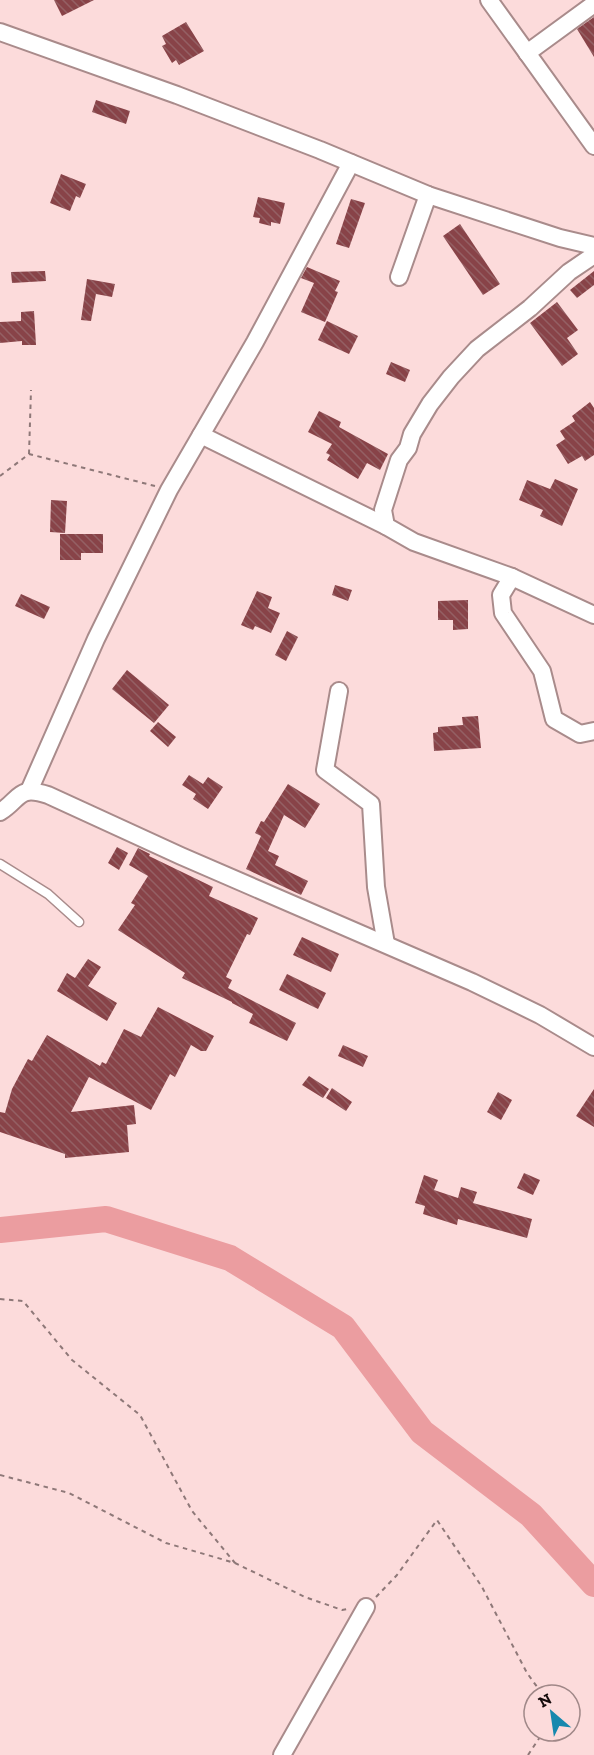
<svg xmlns="http://www.w3.org/2000/svg" width="594" height="1755" viewBox="0 0 594 1755" font-family="'Zilla Slab',serif">
	<style>
		.lines { fill: none; stroke-linecap: round; stroke-linejoin: round }
		.river { stroke: #eb9da0; stroke-width: 26 }
		.building { fill: url(#building-back-hatch) }
		.lane-casing { stroke: #a98b8b; stroke-width: 11 }
		.street-casing { stroke: #a98b8b; stroke-width: 20 }
		.path { stroke: #8e7878; stroke-width: 2; stroke-dasharray: 4.5 4.5; stroke-linecap: butt }
		.lane { stroke: #fff; stroke-width: 8 }
		.street { stroke: #fff; stroke-width: 16 }
	</style>
	<defs>
		<pattern id="building-back-hatch" width="6" height="6" patternUnits="userSpaceOnUse" patternTransform="scale(1.5)"><rect width="6" height="6" fill="#884348"/><path d="M-1 5l2 2M0 0l6 6M5-1l2 2" fill="none" stroke="#946064"/></pattern>
	</defs>
	<rect width="100%" height="100%" fill="#fcdbdb"/>
	<g class="lines">
		<!-- river -->
		<path class="river" d="M 0,1230 L 106,1219 L 230,1258 L 343,1327 L 422,1432 L 531,1515 L 594,1584"/>
	</g>
	<!-- building -->
	<g class="building">
		<path d="M 54,0 L 94,0 L 62,16 Z"/>
		<path d="M 594,17 L 594,57 L 577,29 Z"/>
		<path d="M 186,22 L 204,51 L 179,65 L 176,60 L 172,63 L 162,46 L 166,44 L 162,36 Z"/>
		<path d="M 96,100 L 130,111 L 126,124 L 92,112 Z"/>
		<path d="M 61,174 L 86,184 L 80,198 L 76,196 L 70,211 L 50,203 Z"/>
		<path d="M 258,197 L 285,203 L 280,224 L 271,222 L 271,226 L 259,223 L 260,218 L 253,217 Z"/>
		<path d="M 351,199 L 365,203 L 349,248 L 336,244 Z"/>
		<path d="M 460,224 L 500,284 L 483,295 L 443,236 Z"/>
		<path d="M 307,267 L 340,281 L 335,291 L 338,292 L 325,322 L 301,312 L 314,283 L 301,278 Z"/>
		<path d="M 45,271 L 46,281 L 12,283 L 11,272 Z"/>
		<path d="M 594,271 L 594,285 L 577,298 L 570,290 Z"/>
		<path d="M 87,279 L 115,284 L 112,297 L 96,294 L 91,321 L 81,320 Z"/>
		<path d="M 557,302 L 578,330 L 567,338 L 578,354 L 562,366 L 530,323 Z"/>
		<path d="M 34,311 L 36,345 L 22,345 L 22,341 L 0,343 L 0,322 L 21,321 L 21,312 Z"/>
		<path d="M 327,321 L 358,336 L 349,354 L 318,340 Z"/>
		<path d="M 391,362 L 410,370 L 405,382 L 386,374 Z"/>
		<path d="M 590,402 L 594,408 L 594,455 L 585,461 L 582,456 L 568,464 L 556,445 L 565,439 L 560,431 L 575,421 L 572,416 Z"/>
		<path d="M 319,411 L 341,422 L 339,427 L 388,454 L 380,470 L 367,463 L 358,479 L 327,460 L 330,455 L 326,453 L 332,444 L 308,432 Z"/>
		<path d="M 555,479 L 578,489 L 562,526 L 540,516 L 543,510 L 519,500 L 527,480 L 550,489 Z"/>
		<path d="M 51,500 L 67,501 L 65,533 L 50,532 Z"/>
		<path d="M 60,534 L 103,534 L 103,553 L 81,553 L 81,560 L 60,560 Z"/>
		<path d="M 335,585 L 352,590 L 348,601 L 332,595 Z"/>
		<path d="M 257,591 L 272,597 L 268,608 L 280,613 L 271,633 L 255,626 L 253,630 L 241,625 Z"/>
		<path d="M 21,594 L 50,607 L 44,619 L 15,606 Z"/>
		<path d="M 468,600 L 468,629 L 453,630 L 453,620 L 438,620 L 438,601 Z"/>
		<path d="M 287,631 L 298,637 L 286,661 L 275,655 Z"/>
		<path d="M 127,670 L 169,705 L 154,723 L 112,689 Z"/>
		<path d="M 478,716 L 481,748 L 434,751 L 433,733 L 438,732 L 438,727 L 463,725 L 462,717 Z"/>
		<path d="M 158,722 L 176,737 L 168,747 L 150,731 Z"/>
		<path d="M 189,775 L 203,784 L 208,777 L 223,787 L 208,809 L 193,799 L 196,794 L 182,785 Z"/>
		<path d="M 288,784 L 320,804 L 305,828 L 284,815 L 268,851 L 279,856 L 275,865 L 308,881 L 301,895 L 246,869 L 261,836 L 255,833 L 261,821 L 264,822 Z"/>
		<path d="M 117,847 L 128,853 L 119,870 L 108,863 Z"/>
		<path d="M 138,848 L 150,854 L 149,856 L 213,887 L 209,896 L 258,918 L 250,935 L 247,934 L 226,977 L 232,980 L 228,988 L 296,1023 L 287,1041 L 249,1023 L 253,1014 L 232,1003 L 232,1002 L 182,978 L 185,973 L 118,930 L 135,905 L 131,903 L 148,876 L 129,865 Z"/>
		<path d="M 302,937 L 339,954 L 331,972 L 293,955 Z"/>
		<path d="M 88,959 L 101,967 L 88,986 L 117,1003 L 107,1021 L 57,991 L 67,973 L 75,978 Z"/>
		<path d="M 287,974 L 326,993 L 318,1009 L 279,990 Z"/>
		<path d="M 158,1007 L 214,1036 L 206,1051 L 201,1051 L 191,1045 L 175,1077 L 170,1074 L 151,1110 L 89,1077 L 71,1112 L 134,1105 L 136,1124 L 127,1125 L 129,1152 L 65,1158 L 65,1154 L 0,1132 L 0,1112 L 5,1113 L 12,1089 L 28,1059 L 32,1061 L 47,1035 L 100,1066 L 102,1062 L 106,1064 L 124,1029 L 141,1037 Z"/>
		<path d="M 343,1045 L 368,1056 L 363,1067 L 338,1056 Z"/>
		<path d="M 309,1076 L 329,1089 L 323,1098 L 302,1085 Z"/>
		<path d="M 332,1088 L 352,1102 L 346,1111 L 326,1098 Z"/>
		<path d="M 594,1089 L 594,1127 L 576,1116 Z"/>
		<path d="M 498,1092 L 512,1100 L 501,1120 L 487,1112 Z"/>
		<path d="M 524,1173 L 540,1180 L 533,1195 L 517,1188 Z"/>
		<path d="M 424,1175 L 438,1180 L 434,1190 L 458,1198 L 461,1187 L 477,1192 L 473,1203 L 532,1219 L 527,1238 L 458,1219 L 457,1225 L 423,1214 L 425,1206 L 415,1203 Z"/>
	</g>
	<g class="lines">
		<defs>
			<path id="lane" d="M 0,864 L 48,894 L 79,922"/>
			<g id="street">
				<path d="M 489,0 L 594,146"/>
				<path d="M 0,32 L 177,95 L 320,150 L 428,195 L 560,238 L 594,246"/>
				<path d="M 527,53 L 594,4"/>
				<path d="M 594,255 L 569,272 L 530,308 L 477,349 L 451,377 L 430,404 L 412,434 L 408,448 L 399,460 L 383,510 L 386,526 L 414,542 L 512,577 L 594,615"/>
				<path d="M 399,277 L 428,195"/>
				<path d="M 201,435 L 386,526"/>
				<path d="M 512,577 L 501,595 L 503,613 L 542,671 L 554,719 L 580,734 L 594,731"/>
				<path d="M 339,691 L 325,770 L 371,804 L 376,887 L 386,944"/>
				<path d="M 29,791 L 96,639 L 169,490 L 255,342 L 351,163"/>
				<path d="M 0,812 C 21,799 17,785 48,795 L 181,856 L 472,982 L 540,1015 L 594,1047"/>
				<path d="M 282,1755 L 366,1607"/>
			</g>
		</defs>
		<!-- lane casing -->
		<use href="#lane" class="lane-casing"/>
		<!-- street casing -->
		<use href="#street" class="street-casing"/>
		<!-- path -->
		<g class="path">
			<path d="M 29,454 L 31,390"/>
			<path d="M 0,476 L 29,454 L 155,486"/>
			<path d="M 0,1299 L 23,1301 L 72,1360 L 140,1415 L 192,1511 L 235,1563"/>
			<path d="M 0,1475 L 69,1493 L 166,1543 L 235,1563 L 305,1597 L 342,1610 L 348,1609"/>
			<path d="M 376,1597 L 397,1575 L 437,1520 L 482,1587 L 527,1673 L 543,1695"/>
			<path d="M 528,1755 L 544,1731"/>
		</g>
		<!-- lane -->
		<use href="#lane" class="lane"/>
		<!-- street -->
		<use href="#street" class="street"/>
	</g>
	<!-- north arrow -->
	<g transform="translate(552 1713) rotate(331)"><circle r="28" fill="#fcdbdb" stroke="#a08888" stroke-width="1.5"/>
	<path d="M0-4.5L10 22L0 15L-10 22Z" fill="#1788ae"/>
	<text y="-9" font-size="16" font-weight="bold" text-anchor="middle" fill="#150b0b">N</text>
	</g>
</svg>
